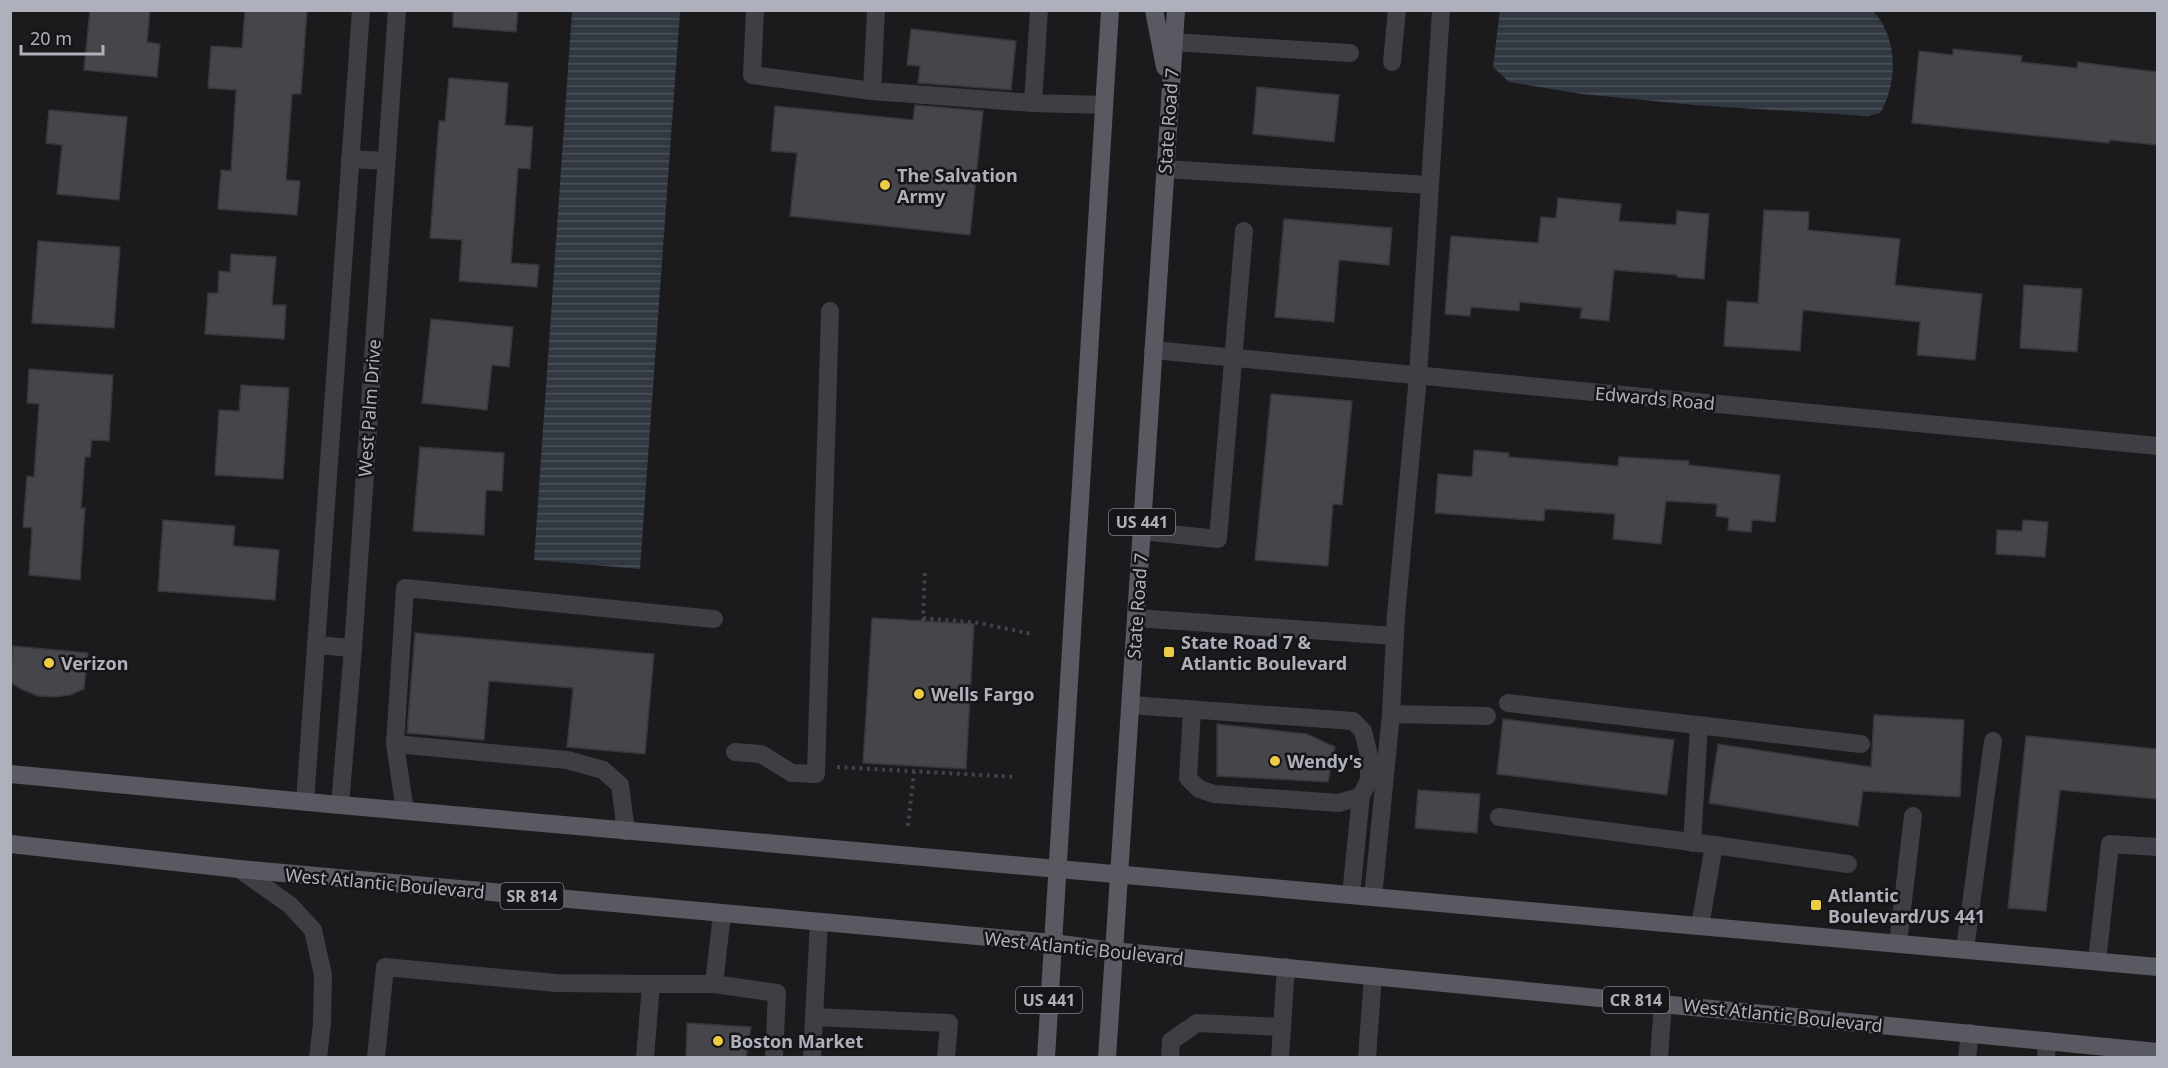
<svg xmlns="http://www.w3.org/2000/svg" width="2168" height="1068" viewBox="0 0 2168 1068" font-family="'Noto Sans',sans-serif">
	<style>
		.water { fill: url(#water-rules) }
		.building { fill: #45454a; stroke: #363539; stroke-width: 1.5 }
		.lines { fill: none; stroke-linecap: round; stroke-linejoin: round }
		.path { stroke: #424349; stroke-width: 4; stroke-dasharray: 3 4.5; stroke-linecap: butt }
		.minor { stroke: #3e3e44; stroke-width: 18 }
		.major { stroke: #585961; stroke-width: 18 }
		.poi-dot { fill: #eccb45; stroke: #161618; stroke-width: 2 }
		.labels { text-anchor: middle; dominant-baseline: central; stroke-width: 5; stroke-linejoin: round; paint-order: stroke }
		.shield { fill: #161618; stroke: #80828b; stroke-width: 1.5 }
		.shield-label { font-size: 16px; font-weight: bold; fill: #aeb0bc }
		.street-label { font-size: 18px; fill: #aeb0bc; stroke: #161618 }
		.poi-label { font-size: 18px; font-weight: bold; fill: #aeb0bc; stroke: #161618; text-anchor: start }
	</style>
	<defs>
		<pattern id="water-rules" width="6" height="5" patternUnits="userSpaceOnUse" patternTransform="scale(1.5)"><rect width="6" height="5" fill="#313841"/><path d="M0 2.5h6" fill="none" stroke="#4c525a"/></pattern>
	</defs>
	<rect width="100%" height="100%" fill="#1b1b1d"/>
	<!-- water -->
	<g class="water">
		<path d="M 1500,10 L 1874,12 C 1898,39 1898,83 1880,113 L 1868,116 L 1694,105 L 1582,94 L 1509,82 L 1493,67 Z"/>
		<path d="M 572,11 L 680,11 L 640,569 L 534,560 Z"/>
	</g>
	<!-- building -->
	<g class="building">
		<path d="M 90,10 L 150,10 L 147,42 L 160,44 L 157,77 L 84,70 Z"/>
		<path d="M 245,10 L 307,10 L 301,94 L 292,94 L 286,180 L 300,181 L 297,215 L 218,209 L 221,170 L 231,171 L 236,90 L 208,88 L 211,46 L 242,48 Z"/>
		<path d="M 453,10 L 518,10 L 516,32 L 453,27 Z"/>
		<path d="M 911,29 L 1016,41 L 1011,90 L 918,83 L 920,66 L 907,65 Z"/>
		<path d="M 1953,49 L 2022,56 L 2021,62 L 2077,68 L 2078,62 L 2157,72 L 2157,145 L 2110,140 L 2109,143 L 1912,123 L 1919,51 L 1953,55 Z"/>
		<path d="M 449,78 L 508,83 L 505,125 L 533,127 L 530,169 L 518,168 L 511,263 L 539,265 L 537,287 L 459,281 L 462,240 L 430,238 L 439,121 L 445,121 Z"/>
		<path d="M 1257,87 L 1339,95 L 1334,142 L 1253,134 Z"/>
		<path d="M 915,105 L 983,111 L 970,235 L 790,216 L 797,153 L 771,151 L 775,106 L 913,120 Z"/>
		<path d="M 49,110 L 127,117 L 119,200 L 57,194 L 62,145 L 46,143 Z"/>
		<path d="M 1558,198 L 1621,204 L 1619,221 L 1676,225 L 1677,211 L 1709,214 L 1704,279 L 1677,277 L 1677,275 L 1614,270 L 1609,321 L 1580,318 L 1582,308 L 1520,302 L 1519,311 L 1471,307 L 1470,316 L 1445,314 L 1451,236 L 1538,243 L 1541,217 L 1556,218 Z"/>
		<path d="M 1764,210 L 1809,212 L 1808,230 L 1900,239 L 1895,285 L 1982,294 L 1975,360 L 1917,355 L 1920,322 L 1803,310 L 1800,351 L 1724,346 L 1727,301 L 1758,303 Z"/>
		<path d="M 1284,219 L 1392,228 L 1389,265 L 1339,260 L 1334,322 L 1275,317 Z"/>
		<path d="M 38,241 L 120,247 L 114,328 L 32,323 Z"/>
		<path d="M 231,254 L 276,257 L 272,305 L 286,305 L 284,339 L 205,334 L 208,293 L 218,293 L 219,271 L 230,272 Z"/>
		<path d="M 2024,285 L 2082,289 L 2077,352 L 2020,348 Z"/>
		<path d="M 431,319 L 513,327 L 509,367 L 492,365 L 487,410 L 422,403 Z"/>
		<path d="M 29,369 L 113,375 L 109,441 L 92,440 L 90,457 L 85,457 L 81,508 L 85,508 L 80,580 L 29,575 L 32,528 L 23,527 L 27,476 L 34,477 L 39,404 L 27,403 Z"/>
		<path d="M 241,385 L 289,388 L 283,479 L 215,475 L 219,410 L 239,411 Z"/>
		<path d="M 1271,394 L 1352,401 L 1342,505 L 1333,504 L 1328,566 L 1255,560 Z"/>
		<path d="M 420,447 L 504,453 L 502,491 L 486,490 L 484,535 L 413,531 Z"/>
		<path d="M 1474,450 L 1509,453 L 1509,457 L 1618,466 L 1619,457 L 1689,461 L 1689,465 L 1780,475 L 1775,522 L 1752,520 L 1751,532 L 1728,530 L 1729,518 L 1716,516 L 1717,504 L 1666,501 L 1661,544 L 1613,539 L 1615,514 L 1545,509 L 1544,521 L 1435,513 L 1438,474 L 1472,477 Z"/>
		<path d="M 163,520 L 235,526 L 233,546 L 279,550 L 275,600 L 158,591 Z"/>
		<path d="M 2023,520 L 2048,522 L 2045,557 L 1996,554 L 1997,530 L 2022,531 Z"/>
		<path d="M 872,618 L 974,624 L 966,769 L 863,763 Z"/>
		<path d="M 415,633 L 654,654 L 645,754 L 567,747 L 573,688 L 489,681 L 484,740 L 407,733 Z"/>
		<path d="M 13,646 L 88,653 L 84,689 L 70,695 L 54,697 L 38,696 L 23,690 L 10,682 Z"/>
		<path d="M 1874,715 L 1964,720 L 1960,797 L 1863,791 L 1858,826 L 1709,803 L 1718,744 L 1871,767 Z"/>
		<path d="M 1503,719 L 1674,740 L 1667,795 L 1497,774 Z"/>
		<path d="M 1217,724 L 1307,734 L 1335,747 L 1328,782 L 1217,776 Z"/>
		<path d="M 2026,736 L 2157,749 L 2157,799 L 2060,790 L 2046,911 L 2008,908 Z"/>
		<path d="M 1418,790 L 1480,794 L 1477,833 L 1415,828 Z"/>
		<path d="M 687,1023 L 751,1027 L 746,1058 L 686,1058 Z"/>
	</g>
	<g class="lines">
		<!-- path -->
		<g class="path">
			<path d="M 923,618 L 980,623 L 1032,634"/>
			<path d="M 923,621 L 925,569"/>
			<path d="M 837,767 L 1016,777"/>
			<path d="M 908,826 L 914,772"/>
		</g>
		<!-- minor -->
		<g class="minor">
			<path d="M 755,10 L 752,75 L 872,91 L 876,10"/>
			<path d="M 1039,10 L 1033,103 L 1104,105"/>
			<path d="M 1173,42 L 1350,53"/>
			<path d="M 1392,62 L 1397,10"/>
			<path d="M 872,91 L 1033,103"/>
			<path d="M 350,159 L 386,161"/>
			<path d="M 1165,169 L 1429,185"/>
			<path d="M 1153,350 L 2158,446"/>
			<path d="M 1142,531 L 1218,539 L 1244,231"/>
			<path d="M 1136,618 L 1395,636"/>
			<path d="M 317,645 L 353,648"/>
			<path d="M 1508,703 L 1861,744"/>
			<path d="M 1131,705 L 1353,721 L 1363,731 L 1369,756 L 1369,780 L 1361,796 L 1351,895"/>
			<path d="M 1192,711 L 1188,778 L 1199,789 L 1214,794 L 1339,803 L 1361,796"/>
			<path d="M 1391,714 L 1487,716"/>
			<path d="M 395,744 L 567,760 L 603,770 L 620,785 L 626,831"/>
			<path d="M 735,752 L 761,754 L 792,773 L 816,774 L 830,311"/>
			<path d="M 305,802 L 361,10"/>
			<path d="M 340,805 L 353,648 L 397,10"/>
			<path d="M 405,811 L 395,744 L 405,588 L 714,619"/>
			<path d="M 1499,817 L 1714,845"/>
			<path d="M 1692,843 L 1699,726"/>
			<path d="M 239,869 L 290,905 L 313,930 L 323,975 L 322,1023 L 318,1058"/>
			<path d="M 1373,897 L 1391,714 L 1396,615 L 1418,376 L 1441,10"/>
			<path d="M 1700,926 L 1714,845 L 1848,864"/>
			<path d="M 1898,943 L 1913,816"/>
			<path d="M 1965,949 L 1993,741"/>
			<path d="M 2097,961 L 2110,844 L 2158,847"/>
			<path d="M 714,984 L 722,914"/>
			<path d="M 814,1017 L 819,922"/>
			<path d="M 376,1058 L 385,967 L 556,983 L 651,984"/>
			<path d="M 645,1058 L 651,984 L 714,984 L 777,993 L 774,1058"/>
			<path d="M 812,1058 L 814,1017 L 949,1023 L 946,1058"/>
			<path d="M 1170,1058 L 1171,1041 L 1197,1023 L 1281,1027"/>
			<path d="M 1280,1058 L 1286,967"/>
			<path d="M 1367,1058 L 1373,976"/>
			<path d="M 1659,1058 L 1663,1003"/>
			<path d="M 1967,1058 L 1970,1033"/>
			<path d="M 2046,1058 L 2047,1041"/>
		</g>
		<!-- major -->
		<g class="major">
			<path d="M 1154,10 L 1165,67"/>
			<path d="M 10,774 L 340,805 L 2158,967"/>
			<path d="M 10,844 L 239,869 L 1053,943 L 1113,951 L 2158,1052"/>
			<path d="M 1046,1058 L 1110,10"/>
			<path d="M 1107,1058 L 1176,10"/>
		</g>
	</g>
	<!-- markers -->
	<g class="poi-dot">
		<circle cx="885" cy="185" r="6"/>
		<rect x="1163" y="646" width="12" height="12" rx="3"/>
		<circle cx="49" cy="663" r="6"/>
		<circle cx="919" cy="694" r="6"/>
		<circle cx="1275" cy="761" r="6"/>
		<rect x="1810" y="899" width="12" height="12" rx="3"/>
		<circle cx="718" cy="1041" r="6"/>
	</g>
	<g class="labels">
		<!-- shield labels -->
		<g class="shield">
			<rect x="1109" y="509" width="66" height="26" rx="4.5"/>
			<rect x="500.5" y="883" width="63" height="26" rx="4.5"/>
			<rect x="1016" y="987" width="66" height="26" rx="4.5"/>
			<rect x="1603" y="987" width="66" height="26" rx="4.5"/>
		</g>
		<g class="shield-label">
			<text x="1142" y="522">US 441</text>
			<text x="532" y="896">SR 814</text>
			<text x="1049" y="1000">US 441</text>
			<text x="1636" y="1000">CR 814</text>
		</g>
		<!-- street labels -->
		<g class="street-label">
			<text transform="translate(1168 121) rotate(-86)">State Road 7</text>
			<text transform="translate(1655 398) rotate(5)">Edwards Road</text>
			<text transform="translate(369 408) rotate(-86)">West Palm Drive</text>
			<text transform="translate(1137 606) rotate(-86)">State Road 7</text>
			<text transform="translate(385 883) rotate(5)">West Atlantic Boulevard</text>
			<text transform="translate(1084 948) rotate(6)">West Atlantic Boulevard</text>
			<text transform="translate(1783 1015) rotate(6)">West Atlantic Boulevard</text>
		</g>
		<!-- poi labels -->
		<g class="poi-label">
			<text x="897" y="175">The Salvation<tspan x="897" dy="21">Army</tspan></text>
			<text x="1181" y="642">State Road 7 &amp;<tspan x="1181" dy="21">Atlantic Boulevard</tspan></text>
			<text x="61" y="663">Verizon</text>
			<text x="931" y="694">Wells Fargo</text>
			<text x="1287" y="761">Wendy's</text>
			<text x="1828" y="895">Atlantic<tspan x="1828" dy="21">Boulevard/US 441</tspan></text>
			<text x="730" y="1041">Boston Market</text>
		</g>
	</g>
	<!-- border -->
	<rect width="2168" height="1068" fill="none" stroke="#aeb0bc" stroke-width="24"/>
	<!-- scale -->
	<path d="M21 45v9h82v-9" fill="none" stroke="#aeb0bc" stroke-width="3"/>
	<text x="30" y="45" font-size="18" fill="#aeb0bc" stroke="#161618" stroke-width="4.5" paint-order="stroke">20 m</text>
</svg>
